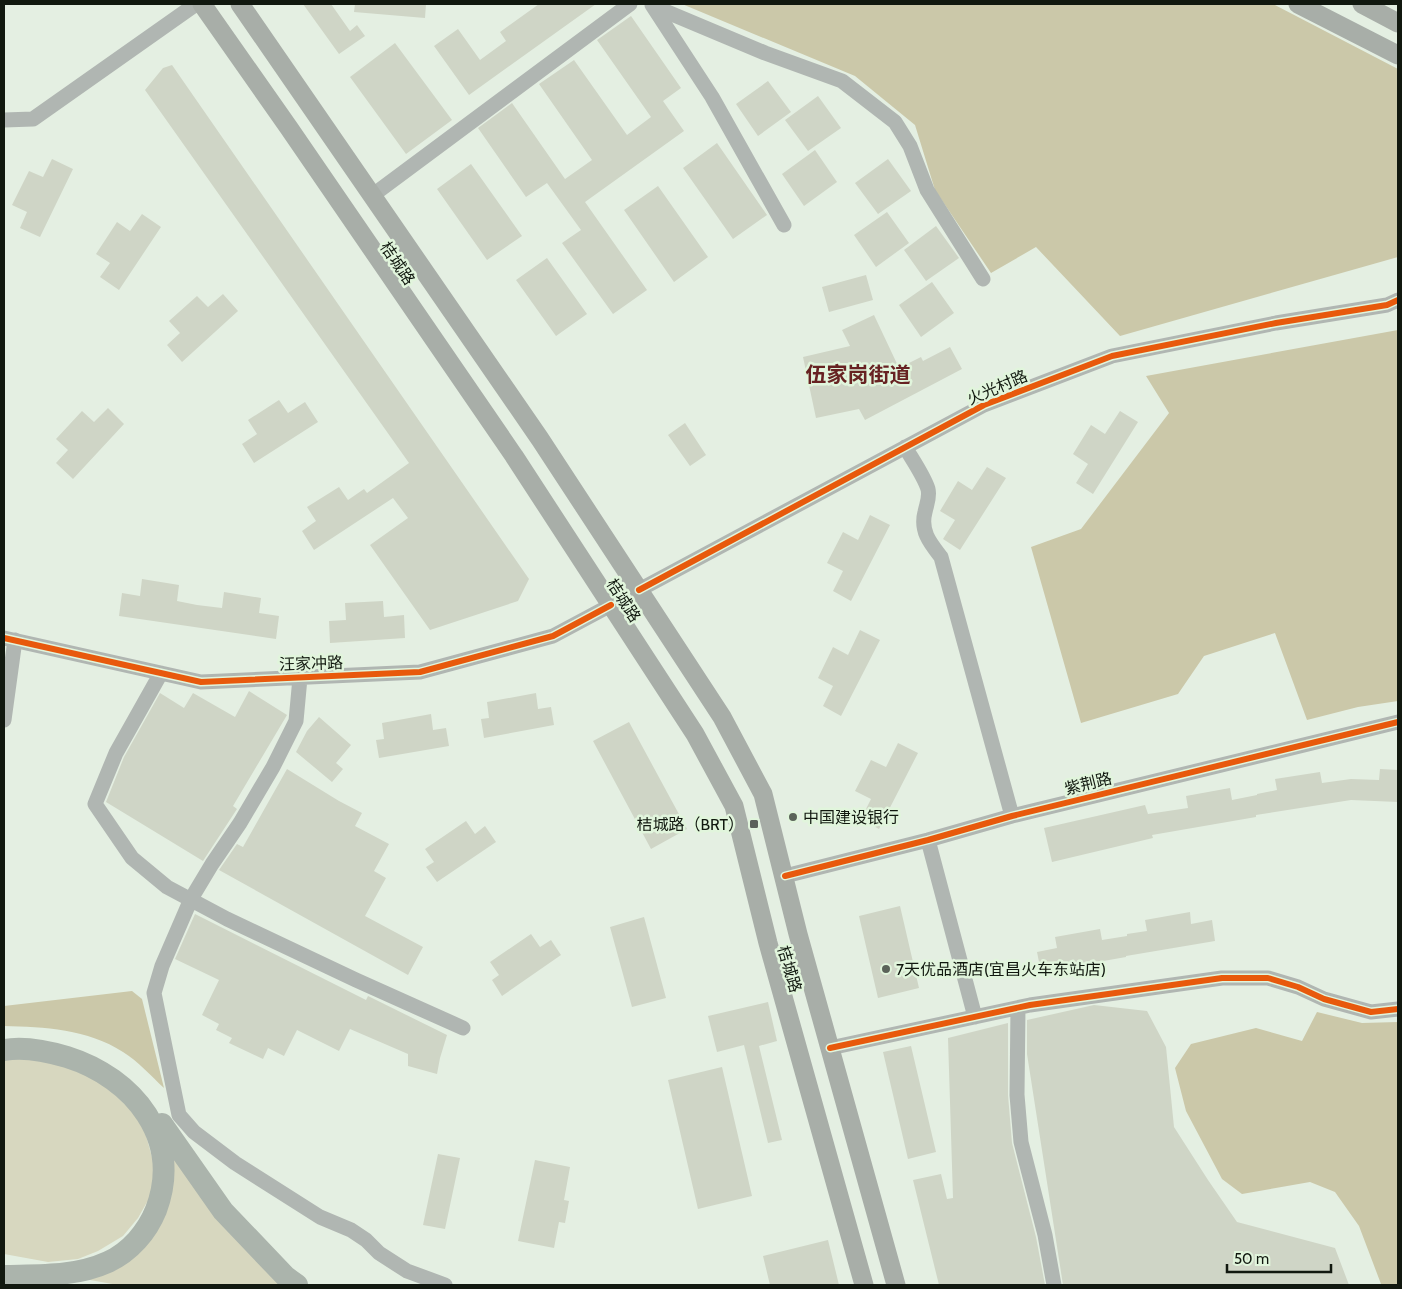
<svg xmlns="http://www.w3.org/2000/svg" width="1402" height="1289" font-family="Cabin,'Noto Sans SC',sans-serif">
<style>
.green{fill:#d7d7bf}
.forest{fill:#cbc8a9}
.building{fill:#cfd5c6}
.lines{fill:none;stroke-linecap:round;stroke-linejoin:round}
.minor{stroke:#b0b6b2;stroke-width:15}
.major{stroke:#a8aea8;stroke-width:19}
.highway{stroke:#abb4ac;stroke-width:22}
.cycleway-casing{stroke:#e1f5dc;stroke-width:9}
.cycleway{stroke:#e8590c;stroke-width:6}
.poi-dot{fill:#5b6359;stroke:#e1f5dc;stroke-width:2}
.labels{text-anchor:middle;stroke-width:5;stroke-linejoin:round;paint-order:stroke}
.street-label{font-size:16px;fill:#11180f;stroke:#e1f5dc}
.poi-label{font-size:16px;fill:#11180f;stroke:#e1f5dc;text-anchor:start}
.district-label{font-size:21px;font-weight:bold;fill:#672222;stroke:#e1f5dc}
</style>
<rect width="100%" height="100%" fill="#e4efe2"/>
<path class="green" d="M42,1058L101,1081L142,1121L155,1168L151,1195L138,1218L123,1236L98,1251L78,1259L48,1262L4,1254V1059Z
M170,1147L290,1285H118L90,1280L91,1273L123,1261Z"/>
<path class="forest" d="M682,4H1273L1398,69V257L1120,336L1036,247L991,273L935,190L915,125L855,76Z
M1398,330V701L1358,707L1307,720L1275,633L1204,656L1178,694L1081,723L1031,547L1081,529L1169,413L1146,376Z
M132,991L142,999L164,1088C151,1076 138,1061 123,1052C88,1029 44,1027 4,1026V1006Z
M1317,1012L1362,1023L1398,1022V1285L1381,1284L1359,1226L1335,1192L1310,1182L1242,1194L1222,1179L1186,1111L1175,1068L1191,1044L1256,1028L1302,1041Z"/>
<path class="building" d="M303,4H331L350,31L357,25L365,36L339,54Z
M355,4H426L425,18L354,12Z
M539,4H596L469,95L434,46L458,29L480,60L506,41L500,32Z
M631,16L681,88L663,101L684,131L585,202L647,290L613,314L562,243L581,230L547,183L526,197L478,128L512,103L565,179L592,160L539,84L574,60L627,135L651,117L597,40Z
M395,43L452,120L406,154L350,77Z
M172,65L529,579L518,601L430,630L370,545L408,518L393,498L314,550L302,531L316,521L307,507L339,487L348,500L364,489L367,493L409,463L145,90L163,68Z
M768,81L791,112L758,136L736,104Z
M818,96L841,128L808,151L785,120Z
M717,143L767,215L733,239L683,168Z
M815,150L837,182L804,206L782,174Z
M52,159L73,169L40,237L20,228L27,212L12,205L29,171L43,177Z
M888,159L911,191L878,214L855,183Z
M471,164L522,236L487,260L437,189Z
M658,186L708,257L674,282L624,210Z
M887,212L909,243L876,267L854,235Z
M142,214L161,227L119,290L100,277L110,263L96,254L117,222L130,231Z
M936,226L959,258L926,281L904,250Z
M547,258L587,314L556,336L516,280Z
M866,275L873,300L829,312L822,287Z
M932,282L954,313L921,337L899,305Z
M223,294L238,311L182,362L167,345L180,333L169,321L197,296L208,307Z
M874,315L899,368L921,357L923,361L950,347L962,369L865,420L859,409L816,418L803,357L850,346L842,330Z
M279,400L288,413L305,402L318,422L254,463L242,444L257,434L248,420Z
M108,408L124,424L73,479L56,463L68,450L56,439L82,411L94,422Z
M1120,411L1138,422L1093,494L1076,483L1088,464L1073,454L1091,425L1105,434Z
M685,423L706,455L690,466L668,435Z
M987,467L1006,478L960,550L943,539L955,520L940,511L958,481L972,490Z
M870,515L890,525L851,601L833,591L843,571L827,563L843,532L858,540Z
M142,579L179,585L177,601L197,605L222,608L224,592L261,598L259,613L279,616L276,639L119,616L122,593L140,596Z
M383,601L384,617L404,615L405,638L330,643L329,621L346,620L345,603Z
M860,630L880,640L841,716L823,706L833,686L818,678L833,647L848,655Z
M249,691L287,715L233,806L237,809L203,861L106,802L124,757L160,693L184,708L193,693L235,717Z
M536,693L538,709L551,707L554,725L484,738L481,719L489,718L487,702Z
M431,714L433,730L446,728L449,746L379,758L376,740L384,739L382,723Z
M319,717L351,745L336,763L343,769L332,782L296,752L307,731Z
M629,722L687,829L651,849L593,741Z
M898,743L918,753L879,829L861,819L871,799L855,791L871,760L886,767Z
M287,769L339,801L362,813L355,826L389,844L374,871L386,878L365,916L423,947L408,975L219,870L237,844L243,847Z
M1380,769L1398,770V802L1351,800L1256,815V817L1152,835L1153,838L1052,862L1044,828L1145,805L1148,814L1188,808L1186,796L1230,788L1232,800L1257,795V794L1277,790L1275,779L1320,772L1322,783L1351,779L1379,780Z
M466,821L475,834L485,826L496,842L437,882L426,867L434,862L425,849Z
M900,906L919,988L878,998L859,916Z
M1190,912L1191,924L1212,920L1215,941L1126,956V957L1041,972L1037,952L1057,948L1055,937L1100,929L1102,940L1127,936V934L1147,931L1145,920Z
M195,914L366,1000L368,996L447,1035L440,1058L437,1074L408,1066V1054L350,1029L339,1051L297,1030L284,1056L268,1048L263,1059L229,1043L232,1038L216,1030L219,1024L202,1015L219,980L175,959Z
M644,917L666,998L632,1007L610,927Z
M531,934L540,947L551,940L561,955L502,996L492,980L499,975L490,962Z
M768,1002L777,1041L759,1046L782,1140L768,1143L744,1045L717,1052L708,1016Z
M1094,1005L1147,1011L1166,1047L1174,1127L1208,1180L1237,1222L1335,1248L1349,1285H1063L1027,1054V1020Z
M1008,1023V1095L1012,1143L1036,1237L1045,1285H939L913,1180L941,1174L947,1199L953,1198L948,1038Z
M911,1046L936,1152L908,1159L883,1052Z
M722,1067L752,1196L698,1209L668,1080Z
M438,1154L460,1158L445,1229L423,1225Z
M535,1160L570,1167L564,1200L569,1201L565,1223L559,1222L554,1248L518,1241Z
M828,1240L839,1285H770L763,1256Z"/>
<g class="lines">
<path class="minor" d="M652,5L712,97L784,225
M653,6L765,53L842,81L895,122L910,146L927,190L983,279
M4,120L33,119L196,4
M373,195L630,4
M905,447C912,459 924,476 928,489C930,497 927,503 925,512C920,531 930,543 941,557L1012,816
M639,590L984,405L1112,356L1276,323L1387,305L1398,300
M4,638L201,682L420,672L553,636L611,605
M161,673L116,753L95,804L132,858L167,887L227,919L356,980L463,1028
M300,678L296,721L273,767L240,823L212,864L191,899L162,966L154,993L179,1115L194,1132L235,1163L320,1217L351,1230L366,1240L379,1253L407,1271L445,1285
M4,720L15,640
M928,840L975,1017
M785,876L928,840L1012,816L1398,722
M1018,1008L1017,1095L1021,1142L1045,1235L1054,1285
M830,1048L1030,1005L1222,978H1268L1298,987L1324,999L1371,1012L1398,1009"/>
<path class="major" d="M202,4L289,128L514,456L695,734L734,806L768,943L864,1285
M240,4L540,439L722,717L763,794L798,934L896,1285
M1298,4L1398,55
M1362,4L1398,23"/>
<path class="highway" d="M4,1050C25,1046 47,1051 67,1057C134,1078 183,1139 156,1210C147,1232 130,1252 108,1262C75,1277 39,1275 4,1276
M162,1124L223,1211L286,1277L297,1285"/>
<g class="cycleway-casing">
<path id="cycleway" d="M639,590L984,405L1112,356L1276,323L1387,305L1398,300
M4,638L201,682L420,672L553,636L611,605
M785,876L928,840L1012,816L1398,722
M830,1048L1030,1005L1222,978H1268L1298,987L1324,999L1371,1012L1398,1009"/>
</g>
<use href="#cycleway" class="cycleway"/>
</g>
<g class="poi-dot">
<circle cx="793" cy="817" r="5"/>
<rect x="749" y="819" width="10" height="10" rx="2.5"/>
<circle cx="886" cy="969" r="5"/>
</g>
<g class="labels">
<g class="street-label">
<text transform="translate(398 263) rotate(56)" y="6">桔城路</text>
<text transform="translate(997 387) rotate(-23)" y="6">火光村路</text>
<text transform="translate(624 600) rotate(57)" y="6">桔城路</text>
<text transform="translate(311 663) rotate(-2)" y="6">汪家冲路</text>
<text transform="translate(1088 783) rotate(-14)" y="6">紫荆路</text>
<text transform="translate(790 969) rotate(74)" y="6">桔城路</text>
</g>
<g class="poi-label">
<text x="803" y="823">中国建设银行</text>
<text x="744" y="830" text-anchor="end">桔城路（BRT）</text>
<text x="896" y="975">7天优品酒店(宜昌火车东站店)</text>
</g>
<g class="district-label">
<text x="858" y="382">伍家岗街道</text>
</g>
</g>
<rect width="1402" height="1289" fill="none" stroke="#11180f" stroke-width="10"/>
<path d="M1227 1264v8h104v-8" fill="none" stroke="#11180f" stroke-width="2.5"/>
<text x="1234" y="1264" font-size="15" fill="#11180f" stroke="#e1f5dc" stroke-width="4" paint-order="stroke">50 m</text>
</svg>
